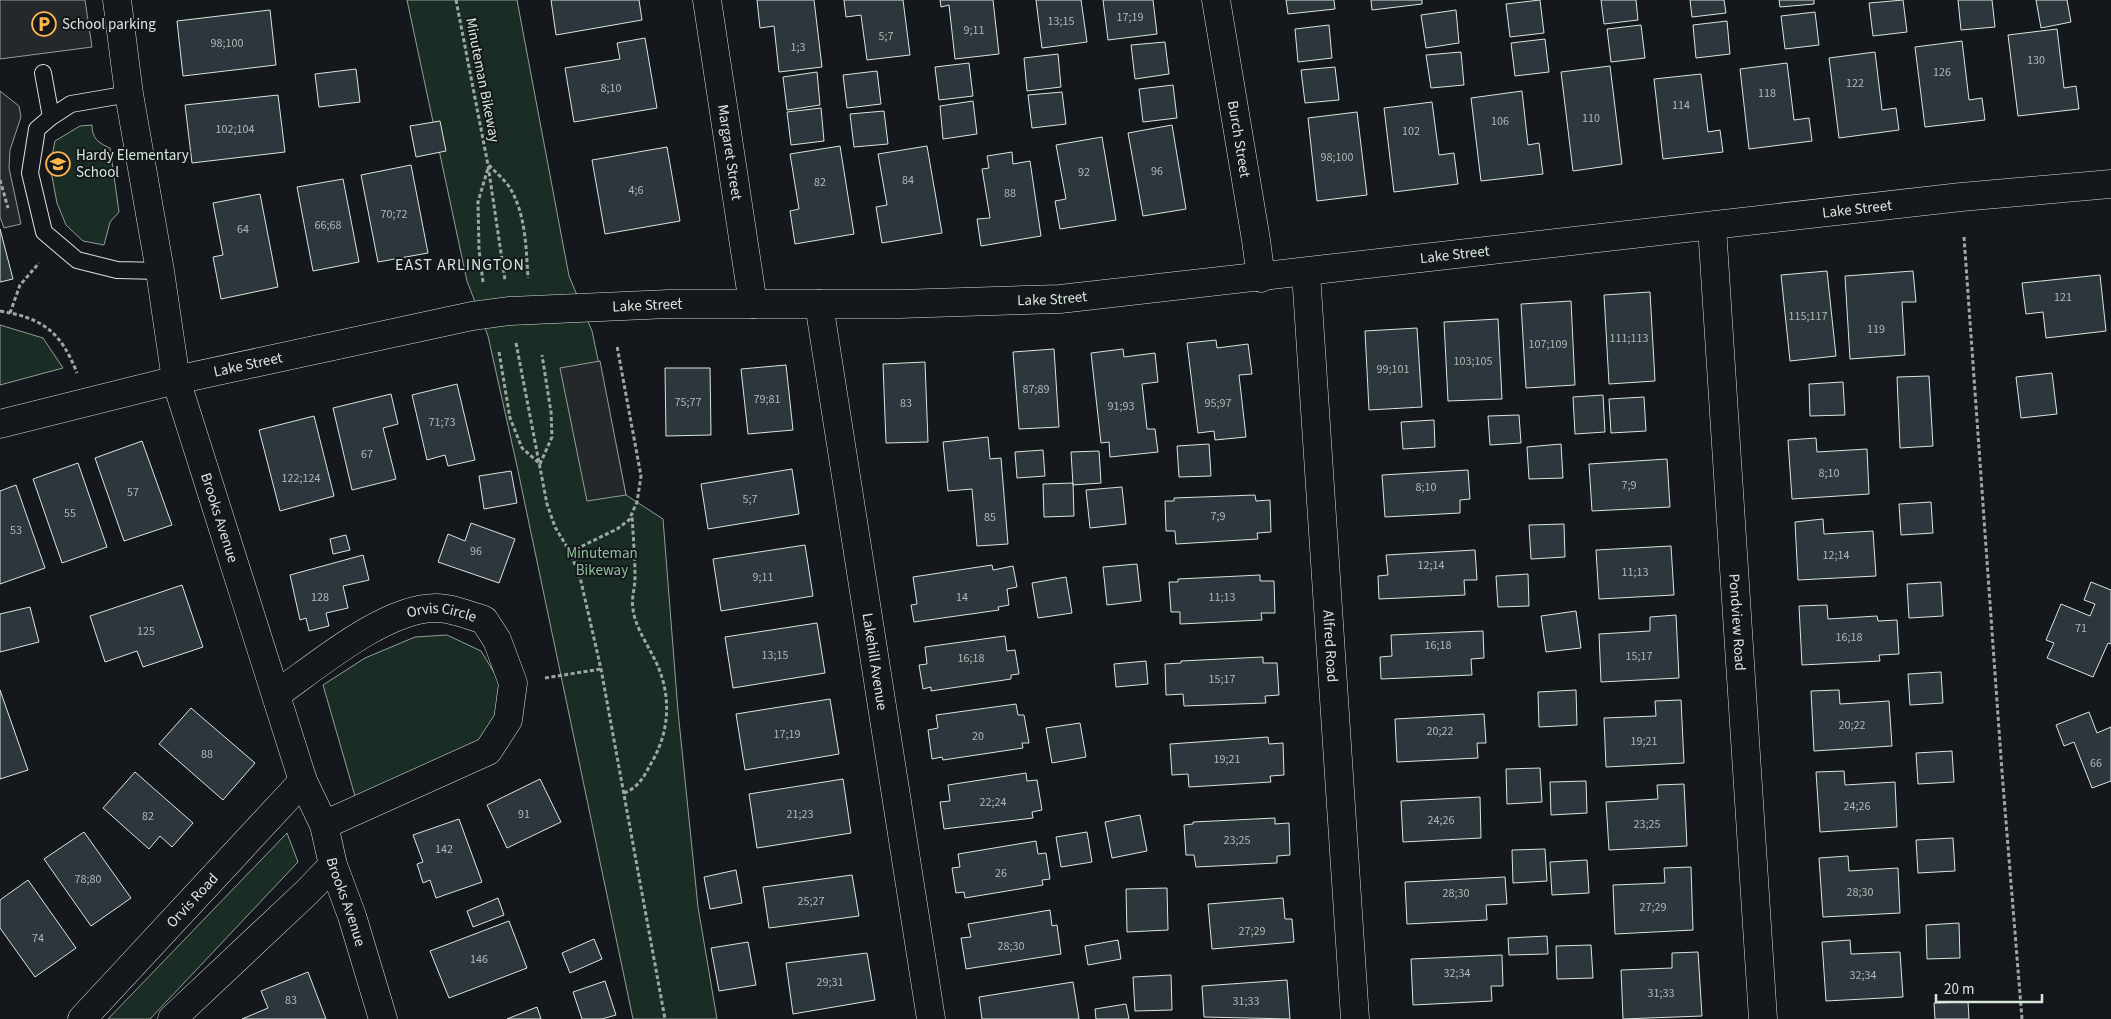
<svg xmlns="http://www.w3.org/2000/svg" width="2111" height="1019" font-family="'Source Sans 3',sans-serif">
<style>
.green{fill:#1a2d24;stroke:#939e99}
.parking{fill:#24282b;stroke:#939e99}
.building{fill:#2c363c;stroke:#d8e6dc}
.lines{fill:none;stroke-linecap:round;stroke-linejoin:round}
.lane-casing{stroke:#d8e6dc;stroke-width:18}
.street-casing{stroke:#d8e6dc;stroke-width:29}
.secondary-casing{stroke:#d8e6dc;stroke-width:29}
.path{stroke:#9da8a2;stroke-width:3;stroke-dasharray:4 2.5;stroke-linecap:butt}
.lane{stroke:#14181c;stroke-width:16}
.street{stroke:#14181c;stroke-width:28}
.secondary{stroke:#14181c;stroke-width:28}
.labels{text-anchor:middle;stroke-width:4;stroke-linejoin:round;paint-order:stroke}
.number-label{font-size:12px;fill:#adbab4}
.poi-label{font-size:15px;fill:#d8e6dc;stroke:#14181c;text-anchor:start}
.street-label{font-size:15px;fill:#d8e6dc;stroke:#14181c}
.park-label{font-size:15px;fill:#8ac095;stroke:#14181c}
.neighbourhood-label{font-size:16px;letter-spacing:1px;fill:#d8e6dc;stroke:#14181c}
</style>
<rect width="100%" height="100%" fill="#14181c"/>
<path class="green" d="M407,0H517L569,276L592,331L626,495L663,519L678,711L698,907L717,1019H633L517,466L488,336L467,281Z
M92,125C92,138 98,143 110,148L119,212L110,222L104,245L83,241L66,225L57,203L50,166L55,141L80,126Z
M0,325L43,338L63,368L0,385Z
M447,635L481,651L500,682L499,710L474,747L357,803L323,685L365,658L415,637Z
M287,833L298,862L150,1019H108Z"/>
<path class="parking" d="M0,0H85L92,47L0,59Z
M0,91L19,106L21,117L10,150L9,168L21,224L4,228L0,217Z
M600,361L626,495L587,501L560,368Z"/>
<path class="building" d="M551,0H639L642,20L556,35Z
M757,0H814L822,67L779,72L774,26L760,28Z
M844,0H903L910,55L867,60L861,15L846,17Z
M940,0H993L999,54L955,59L949,5L941,7Z
M1036,0H1081L1087,42L1042,48Z
M1103,0H1153L1157,34L1108,40Z
M1286,0H1334L1335,9L1288,14Z
M1371,0H1422V4L1372,10Z
M1540,0L1544,33L1510,37L1506,4Z
M1601,0H1636L1638,20L1604,24Z
M1690,0H1724L1726,13L1692,17Z
M1779,0H1814V4L1780,7Z
M1903,0L1907,32L1873,36L1869,3Z
M1958,0H1992L1995,27L1961,30Z
M2036,0H2067L2071,22L2041,28Z
M270,10L276,65L183,76L177,21Z
M1456,10L1459,43L1426,48L1421,15Z
M1815,12L1819,45L1785,49L1781,16Z
M1727,21L1730,54L1696,58L1693,25Z
M1329,25L1332,58L1298,62L1295,29Z
M1641,25L1645,58L1611,62L1607,29Z
M2057,29L2064,88L2076,86L2079,109L2018,116L2008,35Z
M645,38L657,108L574,122L565,68L620,59L617,43Z
M1545,39L1549,72L1515,76L1511,43Z
M1962,41L1969,100L1982,98L1985,120L1925,127L1915,47Z
M1165,42L1169,74L1135,79L1131,45Z
M1461,52L1464,85L1431,88L1426,55Z
M1875,52L1882,110L1896,108L1899,130L1839,138L1829,58Z
M1058,54L1061,87L1027,91L1024,58Z
M969,63L973,96L939,100L935,67Z
M1787,63L1794,120L1809,118L1812,141L1749,149L1740,69Z
M1610,66L1622,164L1573,171L1561,72Z
M1335,67L1339,100L1305,103L1301,70Z
M356,69L360,102L319,107L315,74Z
M877,71L881,104L847,108L843,75Z
M817,72L820,105L787,110L783,77Z
M1701,74L1708,132L1720,130L1723,152L1663,159L1654,79Z
M1173,85L1177,118L1143,122L1139,89Z
M1522,91L1528,145L1539,143L1543,174L1481,181L1471,98Z
M1062,92L1066,124L1032,128L1028,95Z
M278,95L285,152L192,163L185,105Z
M973,101L977,134L943,139L940,106Z
M1432,102L1439,155L1454,153L1458,184L1394,192L1384,108Z
M821,108L824,141L791,145L787,112Z
M884,111L888,144L854,147L850,114Z
M1357,112L1367,195L1317,201L1308,118Z
M440,121L446,151L416,157L410,126Z
M1172,125L1186,209L1143,216L1128,133Z
M1102,137L1116,220L1060,229L1055,201L1066,199L1056,145Z
M840,146L854,234L795,244L790,211L799,209L790,154Z
M927,146L942,233L882,243L876,207L887,205L878,154Z
M667,147L680,221L605,234L592,160Z
M1012,152L1013,164L1030,161L1041,236L981,246L977,219L990,218L982,169L989,168L987,156Z
M411,165L428,253L378,262L361,175Z
M343,179L359,262L313,271L297,187Z
M260,194L278,287L221,299L213,257L223,255L213,203Z
M0,229L13,279L0,282Z
M1827,271L1836,356L1790,361L1781,275Z
M1913,271L1916,302H1902L1905,355L1850,359L1845,276Z
M2100,275L2106,331L2046,338L2043,312L2026,314L2022,283Z
M1650,292L1655,381L1609,384L1604,295Z
M1571,301L1575,385L1526,388L1521,304Z
M1498,319L1502,399L1448,401L1444,322Z
M1417,328L1422,407L1369,410L1365,331Z
M1216,340L1217,348L1248,344L1252,374L1239,375L1246,437L1215,440L1214,431L1198,433L1187,343Z
M1054,349L1059,427L1019,429L1013,352Z
M1123,349L1124,357L1155,353L1158,382L1142,384L1147,429H1155L1158,452L1110,457L1109,442L1101,443L1091,353Z
M925,362L928,442L886,443L883,364Z
M786,365L793,430L748,434L741,369Z
M665,368H710L711,435L666,436Z
M2052,373L2057,414L2021,418L2016,377Z
M1929,376L1933,446L1900,448L1897,377Z
M1843,382L1845,415L1810,416L1809,384Z
M457,384L475,460L448,466L445,455L427,460L412,395Z
M391,394L398,424L383,428L396,479L352,490L333,408Z
M1603,395L1605,432L1575,434L1573,397Z
M1644,397L1646,431L1611,433L1609,399Z
M1519,415L1521,443L1490,445L1488,416Z
M314,416L334,496L280,511L259,430Z
M1434,420L1435,447L1403,449L1401,422Z
M988,437L990,459L1001,458L1008,544L977,546L972,489L948,491L943,442Z
M1816,438L1817,452L1867,449L1869,494L1792,499L1788,440Z
M142,441L172,525L124,541L95,458Z
M1209,444L1211,476L1179,477L1177,446Z
M1561,444L1563,478L1529,479L1527,447Z
M1043,450L1045,476L1017,478L1015,452Z
M1099,451L1101,483L1073,485L1071,452Z
M1667,459L1670,507L1592,511L1589,464Z
M78,463L107,547L62,563L33,479Z
M792,469L799,514L708,529L701,484Z
M1468,470L1470,499L1460,500V513L1385,517L1382,475Z
M511,471L517,503L484,509L479,476Z
M1073,483L1074,516L1044,517L1043,484Z
M16,485L45,568L0,584V491Z
M1122,487L1126,524L1090,528L1086,490Z
M1255,495L1256,501L1270,500L1271,532L1257,533L1258,539L1176,544L1175,531H1166L1165,501H1174V498Z
M1931,502L1933,533L1901,535L1899,504Z
M1823,519L1824,534L1873,531L1876,576L1798,580L1795,522Z
M471,523L515,539L499,583L438,562L448,534L465,541Z
M1564,524L1565,557L1531,559L1529,525Z
M346,535L350,550L333,554L330,539Z
M805,545L813,596L721,611L713,559Z
M1671,546L1674,595L1599,599L1596,550Z
M1475,550L1477,580H1464L1465,595L1379,599L1378,576L1388,575L1386,555Z
M363,555L369,580L343,586L348,608L326,613L329,626L309,631L306,618L300,620L290,575Z
M1137,564L1141,601L1107,605L1103,567Z
M992,565L993,570L1013,566L1017,587L1007,589L1009,605L998,607L999,610L914,622L911,605L917,604L913,577Z
M1528,574L1529,606L1498,607L1496,576Z
M1260,575V581H1274L1275,613H1261L1262,620L1180,624V612H1171L1169,582H1178V579Z
M1066,577L1072,613L1038,618L1032,583Z
M1941,582L1943,616L1909,618L1907,584Z
M2091,582L2111,590V644L2108,643L2093,677L2047,658L2054,643L2046,640L2061,604L2090,616L2095,604L2084,600Z
M182,585L203,647L143,667L137,651L105,662L90,616Z
M1827,605L1828,619L1877,616L1878,621L1897,620L1899,654L1879,655L1880,661L1802,665L1799,606Z
M30,607L39,642L0,652V614Z
M1576,611L1581,648L1546,652L1541,616Z
M1676,615L1679,678L1601,682L1599,634L1650,631V617Z
M817,623L825,673L733,688L725,637Z
M1483,631L1484,658L1471,659L1472,675L1381,679L1380,657L1392,656L1391,635Z
M1005,636L1007,651L1015,650L1019,674L1011,675V679L931,691V687L923,689L919,665L927,664L925,647Z
M1263,657V663H1277L1279,695L1265,696L1266,703L1184,706L1183,694L1166,695L1165,664L1181,663V661Z
M1146,661L1148,684L1116,687L1114,664Z
M1941,672L1943,703L1910,705L1908,674Z
M0,690L28,770L0,779Z
M1576,690L1577,725L1539,727L1538,692Z
M1839,690L1840,704L1889,701L1892,746L1814,751L1811,691Z
M830,699L839,754L745,770L736,714Z
M1681,700L1684,763L1606,767L1604,718L1656,716L1655,701Z
M1016,704L1018,715H1024L1029,743H1022L1023,748L943,760L942,757L932,759L928,730L938,728L936,715Z
M191,708L255,763L223,800L159,744Z
M2089,712L2097,733L2111,727V781L2092,788L2074,742L2064,746L2056,725Z
M1484,714L1486,743H1477L1478,758L1397,762L1395,719Z
M1080,723L1086,757L1052,763L1046,728Z
M1268,737L1269,744L1283,743L1284,775L1270,776L1271,782L1189,787L1188,774L1172,775L1170,744Z
M1952,751L1954,782L1918,784L1916,753Z
M1540,768L1542,802L1507,804L1506,769Z
M1844,771L1845,785L1895,782L1897,827L1820,832L1816,772Z
M135,772L193,823L172,847L160,836L149,849L103,808Z
M1026,773L1027,781L1037,780L1042,810L1032,812L1033,818L944,829L940,802L950,801L948,785Z
M540,779L561,822L507,848L487,805Z
M843,779L851,833L757,848L749,794Z
M1586,781L1587,813L1551,815L1550,782Z
M1684,784L1687,846L1609,850L1606,802L1658,799L1657,785Z
M1480,797L1481,838L1403,842L1401,801Z
M1140,815L1147,851L1112,858L1105,822Z
M1275,818V824L1289,823L1290,855L1277,856V863L1196,867L1194,855H1186L1184,825L1193,824V822Z
M459,819L482,882L436,898L430,880L423,883L417,864L423,862L413,835Z
M84,832L131,898L91,926L44,859Z
M1087,832L1092,862L1061,867L1056,837Z
M1953,838L1955,871L1918,873L1916,840Z
M1036,841L1038,854L1046,853L1050,879L1042,880L1043,885L965,898L964,892L956,893L952,868L960,867L958,854Z
M1545,849L1547,881L1513,883L1512,850Z
M1848,856L1849,871L1898,868L1900,913L1823,917L1819,858Z
M1587,860L1589,893L1552,895L1550,862Z
M1691,867L1693,930L1615,934L1613,885L1665,883L1664,868Z
M736,870L742,903L710,909L704,877Z
M852,875L859,916L769,928L763,887Z
M1505,877L1507,904L1486,905L1487,920L1407,924L1405,882Z
M28,880L76,948L35,977L0,928V900Z
M1167,888L1168,930L1127,932L1126,889Z
M498,898L504,915L473,927L467,911Z
M1283,898L1285,919H1292L1294,942L1212,949L1208,904Z
M1050,910L1052,926L1057,925L1061,954L966,969L961,938L971,937L968,924Z
M509,921L527,968L449,998L430,951Z
M1959,923L1960,958L1927,959L1926,925Z
M1547,936L1548,954L1509,955L1508,938Z
M594,939L602,959L570,973L562,953Z
M1118,940L1121,959L1088,965L1085,946Z
M1850,940L1851,954L1900,952L1903,997L1826,1001L1822,942Z
M748,942L756,985L719,991L711,948Z
M1591,945L1593,978L1557,979L1556,946Z
M1698,952L1702,1016L1623,1019L1621,970L1672,968V953Z
M867,953L875,1000L793,1014L786,963Z
M1502,955L1503,986H1491L1492,1001L1413,1005L1411,959Z
M308,972L326,1019H242L268,1008L261,991Z
M1171,975L1172,1010L1135,1011L1133,977Z
M1287,980L1290,1019L1204,1017L1202,986Z
M605,981L616,1015L602,1019H582L573,992Z
M1073,982L1079,1019H982L979,997Z
M1968,1002L1969,1019H1935L1934,1003Z
M1126,1004L1129,1019H1096L1095,1009Z
M537,1007L541,1019H507Z"/>
<g class="lines">
<g class="lane-casing">
<path id="lane" d="M43,73L51,117
M129,94L71,104L51,117L37,129L30,173L44,232L77,260L117,270L160,271"/>
</g>
<g class="street-casing">
<g id="street">
<path id="s1" d="M117,0L129,94L160,271L176,380L303,781L324,825L333,865L352,916L383,1019"/>
<path id="s2" d="M707,0L753,304"/>
<path id="s3" d="M1216,0L1256,240L1261,278"/>
<path id="s4" d="M1712,227L1763,1019"/>
<path id="s5" d="M1306,273L1355,1019"/>
<path id="s6" d="M819,304L931,1019"/>
<path id="s7" d="M277,694C318,665 385,608 436,608C451,608 469,615 484,620L497,640L513,683L508,720L488,751L324,825"/>
<path id="s8" d="M82,1019L303,781"/>
<path d="M172,1019L307,892L333,865"/>
</g>
</g>
<g class="secondary-casing">
<g id="secondary">
<path id="s9" d="M0,424L176,380L472,316L510,311L669,304H899L1060,299L1961,197L2111,184"/>
</g>
</g>
<path class="path" d="M456,0L488,165L505,280
M489,165C495,172 505,180 510,188C526,215 526,248 528,278
M0,180L8,208
M1964,237L2002,772L2022,1019
M483,282L479,250L478,202L488,168
M0,311C43,318 61,332 77,373
M10,313L20,285L39,263
M516,343L547,504L555,527L570,552L580,577L601,669L665,1019
M499,352L510,418L522,448L539,463
M540,464L552,437L551,412L542,355
M570,552L617,529L629,520L637,502L641,476L617,346
M545,678L601,669
M624,793C640,787 645,774 653,760C671,727 671,691 654,658C646,642 635,626 633,609C631,599 635,588 635,578C635,557 633,535 632,514"/>
<use href="#lane" class="lane"/>
<use href="#street" class="street"/>
<use href="#secondary" class="secondary"/>
</g>
<defs>
<g id="parking-ring" transform="scale(1.25)"><circle r="9.5" fill="#14181c" stroke="#ffb74d" stroke-width="1.5"/><path d="M-3.5-5.5H1a3.5 3.5 0 0 1 0 7H-1V5.5H-3.5ZM-1-3.4V-.6H.8a1.4 1.4 0 0 0 0-2.8Z" fill="#ffb74d"/></g>
<g id="school-ring" transform="scale(1.25)"><circle r="9.5" fill="#14181c" stroke="#ffb74d" stroke-width="1.5"/><path d="M0-5L7-2L0 1L-7-2ZM-4 1L0 2.5L4 1V4Q0 6-4 4Z" fill="#ffb74d"/></g>
</defs>
<g fill-rule="evenodd">
<use href="#parking-ring" x="44" y="24"/>
<use href="#school-ring" x="58" y="164"/>
</g>
<g class="labels">
<g class="number-label">
<text x="1130" y="21">17;19</text>
<text x="1061" y="25">13;15</text>
<text x="974" y="34">9;11</text>
<text x="886" y="40">5;7</text>
<text x="227" y="47">98;100</text>
<text x="798" y="51">1;3</text>
<text x="2036" y="64">130</text>
<text x="1942" y="76">126</text>
<text x="1855" y="87">122</text>
<text x="611" y="92">8;10</text>
<text x="1767" y="97">118</text>
<text x="1681" y="109">114</text>
<text x="1591" y="122">110</text>
<text x="1500" y="125">106</text>
<text x="235" y="133">102;104</text>
<text x="1411" y="135">102</text>
<text x="1337" y="161">98;100</text>
<text x="1157" y="175">96</text>
<text x="1084" y="176">92</text>
<text x="908" y="184">84</text>
<text x="820" y="186">82</text>
<text x="636" y="194">4;6</text>
<text x="1010" y="197">88</text>
<text x="394" y="218">70;72</text>
<text x="328" y="229">66;68</text>
<text x="243" y="233">64</text>
<text x="2063" y="301">121</text>
<text x="1808" y="320">115;117</text>
<text x="1876" y="333">119</text>
<text x="1629" y="342">111;113</text>
<text x="1548" y="348">107;109</text>
<text x="1473" y="365">103;105</text>
<text x="1393" y="373">99;101</text>
<text x="1036" y="393">87;89</text>
<text x="767" y="403">79;81</text>
<text x="688" y="406">75;77</text>
<text x="906" y="407">83</text>
<text x="1218" y="407">95;97</text>
<text x="1121" y="410">91;93</text>
<text x="442" y="426">71;73</text>
<text x="367" y="458">67</text>
<text x="1829" y="477">8;10</text>
<text x="301" y="482">122;124</text>
<text x="1629" y="489">7;9</text>
<text x="1426" y="491">8;10</text>
<text x="133" y="496">57</text>
<text x="750" y="503">5;7</text>
<text x="70" y="517">55</text>
<text x="1218" y="520">7;9</text>
<text x="990" y="521">85</text>
<text x="16" y="534">53</text>
<text x="476" y="555">96</text>
<text x="1836" y="559">12;14</text>
<text x="1431" y="569">12;14</text>
<text x="1635" y="576">11;13</text>
<text x="763" y="581">9;11</text>
<text x="320" y="601">128</text>
<text x="962" y="601">14</text>
<text x="1222" y="601">11;13</text>
<text x="2081" y="632">71</text>
<text x="146" y="635">125</text>
<text x="1849" y="641">16;18</text>
<text x="1438" y="649">16;18</text>
<text x="775" y="659">13;15</text>
<text x="1639" y="660">15;17</text>
<text x="971" y="662">16;18</text>
<text x="1222" y="683">15;17</text>
<text x="1852" y="729">20;22</text>
<text x="1440" y="735">20;22</text>
<text x="787" y="738">17;19</text>
<text x="978" y="740">20</text>
<text x="1644" y="745">19;21</text>
<text x="207" y="758">88</text>
<text x="1227" y="763">19;21</text>
<text x="2096" y="767">66</text>
<text x="993" y="806">22;24</text>
<text x="1857" y="810">24;26</text>
<text x="524" y="818">91</text>
<text x="800" y="818">21;23</text>
<text x="148" y="820">82</text>
<text x="1441" y="824">24;26</text>
<text x="1647" y="828">23;25</text>
<text x="1237" y="844">23;25</text>
<text x="444" y="853">142</text>
<text x="1001" y="877">26</text>
<text x="88" y="883">78;80</text>
<text x="1860" y="896">28;30</text>
<text x="1456" y="897">28;30</text>
<text x="811" y="905">25;27</text>
<text x="1653" y="911">27;29</text>
<text x="1252" y="935">27;29</text>
<text x="38" y="942">74</text>
<text x="1011" y="950">28;30</text>
<text x="479" y="963">146</text>
<text x="1457" y="977">32;34</text>
<text x="1863" y="979">32;34</text>
<text x="830" y="986">29;31</text>
<text x="1661" y="997">31;33</text>
<text x="291" y="1004">83</text>
<text x="1246" y="1005">31;33</text>
</g>
<g class="poi-label">
<text x="62" y="29">School parking</text>
<text x="76" y="160">Hardy Elementary<tspan x="76" dy="17">School</tspan></text>
</g>
<g class="street-label">
<text transform="translate(483 80) rotate(79)" y="5">Minuteman Bikeway</text>
<text dy="5" stroke="none"><textPath href="#s3" startOffset="141">Burch Street</textPath></text>
<text dy="5" stroke="none"><textPath href="#s2" startOffset="154">Margaret Street</textPath></text>
<text dy="5" stroke="none"><textPath href="#s9" startOffset="1875">Lake Street</textPath></text>
<text dy="5" stroke="none"><textPath href="#s9" startOffset="1470">Lake Street</textPath></text>
<text dy="5" stroke="none"><textPath href="#s9" startOffset="1065">Lake Street</textPath></text>
<text dy="5" stroke="none"><textPath href="#s9" startOffset="660">Lake Street</textPath></text>
<text dy="5" stroke="none"><textPath href="#s9" startOffset="255">Lake Street</textPath></text>
<text dy="5" stroke="none"><textPath href="#s1" startOffset="529">Brooks Avenue</textPath></text>
<text dy="5" stroke="none"><textPath href="#s7" startOffset="189">Orvis Circle</textPath></text>
<text dy="5" stroke="none"><textPath href="#s4" startOffset="396">Pondview Road</textPath></text>
<text dy="5" stroke="none"><textPath href="#s5" startOffset="374">Alfred Road</textPath></text>
<text dy="5" stroke="none"><textPath href="#s6" startOffset="362">Lakehill Avenue</textPath></text>
<text dy="5" stroke="none"><textPath href="#s8" startOffset="162">Orvis Road</textPath></text>
<text dy="5" stroke="none"><textPath href="#s1" startOffset="934">Brooks Avenue</textPath></text>
</g>
<g class="park-label">
<text x="602" y="558">Minuteman<tspan x="602" dy="17">Bikeway</tspan></text>
</g>
<g class="neighbourhood-label">
<text x="460" y="270">EAST ARLINGTON</text>
</g>
</g>
<path d="M1936 994v8h106v-8" fill="none" stroke="#d8e6dc" stroke-width="2.5"/>
<text x="1944" y="994" font-size="15" fill="#d8e6dc" stroke="#14181c" stroke-width="4" paint-order="stroke">20 m</text>
</svg>
